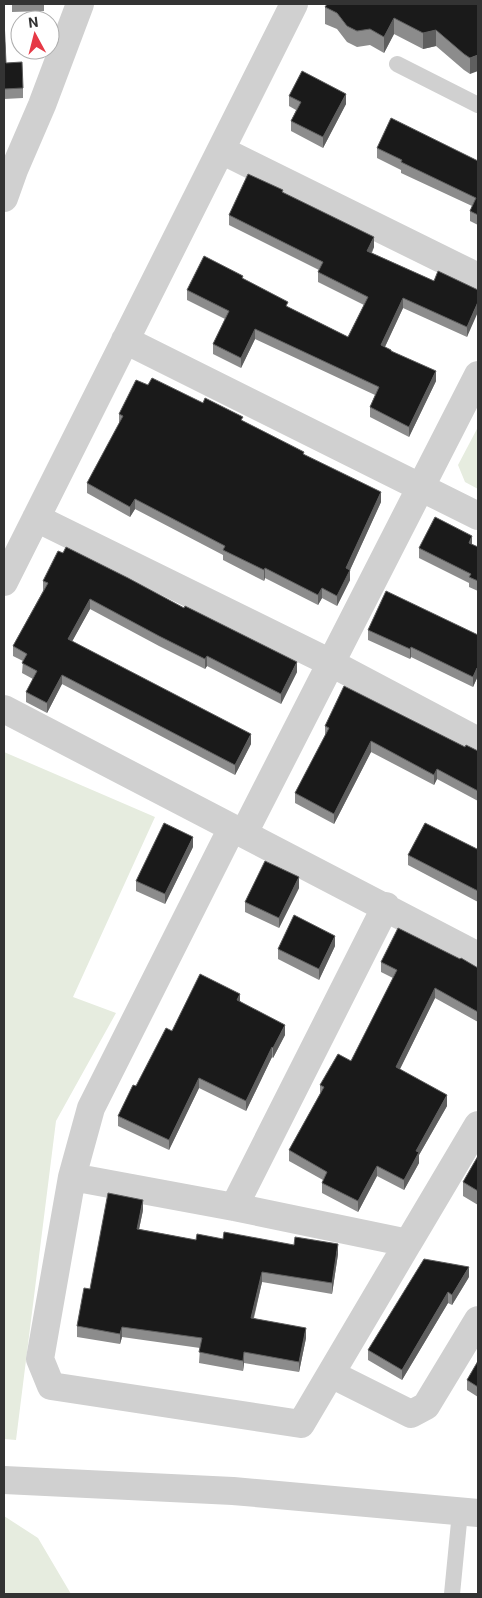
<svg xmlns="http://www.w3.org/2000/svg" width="482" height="1598" font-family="Roboto,sans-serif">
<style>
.green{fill:#e6ecdf}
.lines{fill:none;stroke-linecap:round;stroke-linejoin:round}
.service{stroke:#d0d0d0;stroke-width:16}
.minor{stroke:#d0d0d0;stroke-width:28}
.wall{fill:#8c8c8c}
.shaded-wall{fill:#5f5f5f}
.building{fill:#1a1a1a;stroke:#5f5f5f}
</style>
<rect width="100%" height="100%" fill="#fff"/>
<path class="green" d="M478,427V489L465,482L458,465Z
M4,752L155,817L73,997L116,1013L56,1121L16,1440L4,1439Z
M4,1516L38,1538L71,1594H4Z"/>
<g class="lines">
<path class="service" d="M397,64L478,105
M452,1594L460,1512"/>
<path class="minor" d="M221,150L478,277
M4,198L14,170L42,105L80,4
M125,340L478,516
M36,518L331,663L478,741
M4,582L294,4
M4,709L478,956
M232,828L91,1108L72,1177L40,1359L51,1386L301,1424L408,1243
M244,833L478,375
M72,1177L234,1207L408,1243L478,1125
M234,1207L386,906
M331,1374L411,1414L426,1406L478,1320
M4,1480L233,1491L478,1513"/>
</g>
<path class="wall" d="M12,4H44V11L12,12Z
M478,4L470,74L464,70L436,46L423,49L394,34L384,53L370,45L357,47L347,42L337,29L325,24V7Z
M4,19L6,63L23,88V98L4,99Z
M289,96L346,104L323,148L291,131V121L296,110L289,106Z
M377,148L478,161V225L470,221V211L472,206L401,173V170L377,158Z
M283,193L374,247L372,253L434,281L478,290L467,337L403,308L385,347L436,381L409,437L370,417V407L375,395L255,339L241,368L213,354V344L225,319L187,300V290L243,279L288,307L348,337L364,305L318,282V272L319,270L229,225V215Z
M148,385L203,403L243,421L304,455L381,502L350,570V580L337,606L322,598L318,605L265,578L264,581L223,560V555L135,509L130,517L87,493V483L119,424V414Z
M472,545L478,547V591L469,587V583L419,558V548Z
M43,581L297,672L281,704L207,666L205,669L159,646L90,609L72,641L251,744L235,775L62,684L47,713L26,702V692L33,679L22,673L23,661L13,656V646L43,591Z
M368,630L478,635V679L477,678L473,687L411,657L410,659L368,640Z
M325,726L465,747L478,751V801L437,779L434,785L371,752L334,824L295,803V793L325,736Z
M193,847L165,904L136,891V881Z
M478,848V902L408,865V855L477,849Z
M299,888L279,928L245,912V902Z
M335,946L319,980L278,959V949Z
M460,959L478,968V1022L435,998L400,1069L447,1106L419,1155V1163L404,1190L377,1176L358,1212L322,1193V1183L323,1180L289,1161V1150L320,1094V1085L351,1061L393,978L381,972V962Z
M240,1001L285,1035L273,1058L272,1057L246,1111L199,1088L169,1150L118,1126V1116L172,1031Z
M478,1156V1205L463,1196V1182Z
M143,1210L139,1229L196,1240L223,1239L338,1254L332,1294L262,1282L254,1318L306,1338L299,1372L244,1363L243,1371L199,1363L200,1348L122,1337L120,1344L77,1337V1326L90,1289Z
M469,1277L452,1305L448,1303L402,1380L368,1360V1350Z
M478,1361V1397L467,1390V1380Z"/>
<path class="shaded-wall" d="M394,18V34L384,53V37Z
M436,30V46L423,49V33Z
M478,55V71L470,74V58Z
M346,94V104L323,148V137Z
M374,237V247L367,261V251Z
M403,298V308L381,355V345Z
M478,302V312L467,337V327Z
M255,329V339L241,368V358Z
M436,371V381L409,437V427Z
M381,492V502L350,570V580L337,606V596L346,568Z
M135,499V509L130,517V507Z
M472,536V546L469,543Z
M265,568V578L264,581V570Z
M322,588V598L318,605V595Z
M90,599V609L68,649V639Z
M411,647V657L410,659V649Z
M207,656V666L205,669V659Z
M297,662V672L281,704V694Z
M477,668V678L473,687V677Z
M62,675V684L47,713V703Z
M251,734V744L235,775V765Z
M371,741V752L334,824V814Z
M437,769V779L434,785V775Z
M193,837V847L165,904V894Z
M299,877V888L279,928V918Z
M335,936V946L319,980V969Z
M435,988V998L396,1077V1067Z
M240,994V1004L237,1000Z
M285,1025V1035L273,1058V1048Z
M272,1047V1057L246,1111V1101Z
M199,1078V1088L169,1150V1140Z
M447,1095V1106L419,1155V1163L404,1190V1180L416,1151Z
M377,1166V1176L358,1212V1201Z
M143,1200V1210L137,1239V1229Z
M338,1244V1254L332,1294V1283Z
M469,1267V1277L452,1305V1295Z
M262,1272V1282L251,1328V1318Z
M448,1292V1303L402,1380V1370Z
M122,1327V1337L120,1344V1334Z
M306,1328V1338L299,1372V1362Z
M244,1352V1363L243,1371V1361Z"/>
<path class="building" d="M327,4H478V55L470,58L464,54L436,30L423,33L394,18L384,37L370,29L357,31L347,26L337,13L325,7Z
M4,19L6,63L22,62L23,88L4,89Z
M302,71L346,94L323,137L291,121L301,102L289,96Z
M391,118L478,161V215L470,211L476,198L401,162L402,160L377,148Z
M248,174L283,190L282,192L374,237L367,251L434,281L438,271L478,290V302L467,327L403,298L381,345L391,350V351L436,371L409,427L370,407L379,387L255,329L241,358L213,344L229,311L187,290L204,256L243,276L242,278L288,302L286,306L348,337L368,297L318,272L323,262L229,215Z
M152,378L203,403L205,398L243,417L241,420L304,452L303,454L381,492L346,568L350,570L337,596L322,588L318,595L265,568L264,570L223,550L225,546L135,499L130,507L87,483L123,416L119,414L136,380L148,385Z
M435,517L472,536L469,543L478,547V581L469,577L471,574L419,548Z
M66,547L128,578L184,608L185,606L297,662L281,694L207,656L205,659L159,636L90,599L68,639L251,734L235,765L62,675L47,703L26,692L37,671L22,663L27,654L13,646L48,583L43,581L58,551L63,553Z
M386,591L478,635V669L477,668L473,677L411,647L410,649L368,630Z
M344,686L465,747L466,745L478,751V791L437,769L434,775L371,741L334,814L295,793L329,728L325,726Z
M164,823L193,837L165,894L136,881Z
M425,823L477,849L478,848V891L408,855Z
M265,861L299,877L279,918L245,902Z
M294,915L335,936L319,969L278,949Z
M398,928L460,959L461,958L478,968V1012L435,988L396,1067L447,1095L416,1151L419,1152L404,1180L377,1166L358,1201L322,1183L327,1172L289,1150L324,1087L320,1085L338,1054L351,1061L397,970L381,962Z
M200,974L240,994L237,1000L285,1025L273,1048L272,1047L246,1101L199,1078L169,1140L118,1116L133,1085L136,1086L166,1028L172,1031Z
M478,1156V1191L463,1182Z
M108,1193L143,1200L137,1229L196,1240L197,1234L223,1239L224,1232L294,1245L295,1237L338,1244L332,1283L262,1272L251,1318L306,1328L299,1362L244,1352L243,1361L199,1352L202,1338L122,1327L120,1334L77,1326L84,1288L90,1289Z
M424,1259L469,1267L452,1295L448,1292L402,1370L368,1350Z
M478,1361V1387L467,1380Z"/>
<rect width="482" height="1598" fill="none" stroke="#333333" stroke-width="10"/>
<g transform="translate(35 35) rotate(353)"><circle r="24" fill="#ffffff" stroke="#adadad"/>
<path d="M0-4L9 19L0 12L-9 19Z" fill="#e63946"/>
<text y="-8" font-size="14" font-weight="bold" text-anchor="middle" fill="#333333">N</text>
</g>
</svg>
